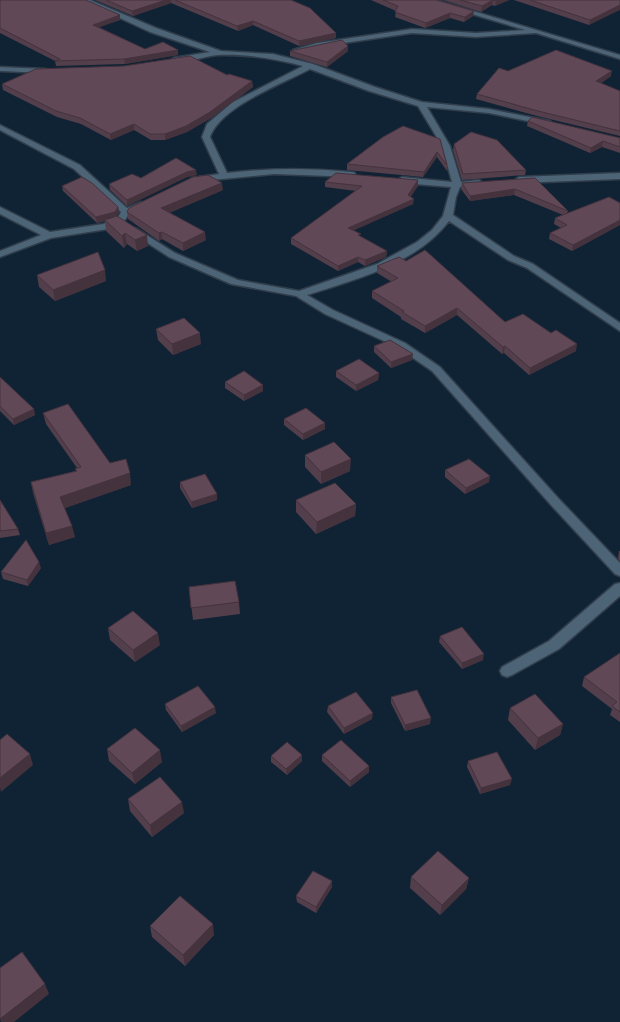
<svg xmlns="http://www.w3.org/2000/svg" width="620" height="1022" font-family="Poppins,sans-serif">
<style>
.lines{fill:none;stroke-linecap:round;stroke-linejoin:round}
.street-casing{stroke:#303d4b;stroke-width:3}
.street{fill:#4d6376;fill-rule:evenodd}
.wall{fill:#533e4b}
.shaded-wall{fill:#44323d}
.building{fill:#614857;stroke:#44323d}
</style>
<rect width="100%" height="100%" fill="#0f2334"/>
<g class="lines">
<g class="street-casing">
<path id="street" d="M81,0H90L156,28L221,51L273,54L313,64L375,87L422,102L489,109L550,121L551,123L547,125L489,113L427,107L450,146L461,182L479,180L483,183L479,186L460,187L456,197L453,215L514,256L533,264L620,323V331L527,268L508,260L449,221C416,264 357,279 307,295L333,310L405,343L440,367L559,499L620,563V576L615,574L551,505L432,371L397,347L325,314L296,296L231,284L169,257L129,231L134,228L137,229L175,253L238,280L299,291L377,264L417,242L432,230L443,216L451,187L402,183L398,180L402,177L452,182L442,146L418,106L369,91L310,69C282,84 221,106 210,137L227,173C269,168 310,168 352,172L355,173V177L274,174L192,182V178L219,174L202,137L207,124L233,102L303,66C276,59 248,54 219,55C204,56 188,63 173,62V58L210,52L150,32Z
M425,0H436L620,55V59L536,33L476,37L412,33L317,47L297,52L293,50L317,43L412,29L476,33L525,30Z
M0,67L46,69L50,71L46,73L0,71Z
M0,125L80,165L127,208L141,202L146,205L129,214L123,223L108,229L51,238L0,257V251L41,235L0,214V207L50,232L103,224L117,219L121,212L74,169L0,130Z
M620,173V179L519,183L515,180L519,177Z
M620,583V596L559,649L512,675L507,677L502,675L500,671L502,667L549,641L615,584Z"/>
</g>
<use href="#street" class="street"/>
</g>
<path class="wall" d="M0,0L120,20L99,27L145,49L178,50V55L125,64L56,66L55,61L0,33Z
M95,0H291L336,38L299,46L253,25L238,31L171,3L133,16Z
M371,0H436L473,16L464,22L450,18L425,28L395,17L396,11Z
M443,0H509L495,6L492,5L481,12Z
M514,0H620L589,25Z
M290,51H348L327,67L290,56Z
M508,71L611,76L601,83L620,91V136L537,116L476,99L477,94Z
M227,75L252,81L253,87L211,118L187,132L165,140H151L134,130L111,140L81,124L57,117L3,90L2,84Z
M528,121L620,138V153L602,147L590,153L527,126Z
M440,139L447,165V171L437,157L423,177L347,170V164Z
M454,144L526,170L525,175L462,180L453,150Z
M197,175L187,177L127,206L110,190L109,184L141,178Z
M535,178L568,211L567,213L620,203V225L572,251L549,239L550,233L561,228L554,224L555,218L563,215L514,195L470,201L461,189L462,183Z
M418,180V186L410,197L413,204L354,230L361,237L387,251L386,257L365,266L358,262L338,271L291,244V238L356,191L325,187V182Z
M62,186L118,207L119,212L116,216L148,246L137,251L127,244L124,248L106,231L105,221L97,223L63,191Z
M223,190L169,213L206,240L183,251L162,239L159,241L128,219L127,212Z
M377,266L505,322L576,351L529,375L504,353L502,354L457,315L425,333L401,319V317L372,298V291L392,282L377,273Z
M37,275L106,281L55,301L39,287Z
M156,329L201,344L173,355L158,340Z
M374,346L412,360L391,368L374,352Z
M336,371L379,373L378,380L356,391L336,377Z
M0,377L35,415L14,425L0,411Z
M225,382L263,391L244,401L225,388Z
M43,413L110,463L131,485L65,508L75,537L49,545L33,493L31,482L76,471L75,469L77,468L46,424Z
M284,419L325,429L303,440L284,425Z
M305,455L350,471L321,484L305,467Z
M445,470L489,482L465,494L445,477Z
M180,482L217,494V500L192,508L180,488Z
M0,500L18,529L20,535L0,538Z
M296,500L356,504L355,516L316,534L296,512Z
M619,551H620V562L618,558Z
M41,568L28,586L3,579L1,572Z
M189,587L239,602L240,614L193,620Z
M108,628L160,645L135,662L110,640Z
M440,636L483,660L462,669L439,642Z
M620,653V722L610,715L612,709L582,686L584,677Z
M391,697L430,724L405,731L391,703Z
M165,704L216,713L182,732L166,710Z
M328,706L372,719L344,734L327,712Z
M510,708L563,724L560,735L535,750L508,720Z
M107,749L162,762L135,784L109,761Z
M302,755V761L287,775L271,762V756Z
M322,755L369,766V772L350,787L322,761Z
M468,761L510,785L480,794L467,767Z
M128,799L184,813L152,837L130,811Z
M411,877L469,878L466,889L440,915L410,888Z
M332,881V887L316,913L297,902L296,896Z
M150,926L214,935L185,966L152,937Z"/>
<path class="shaded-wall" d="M166,0H171V3L133,16L132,11Z
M493,0L492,5L481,12L482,6Z
M498,0H509L495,6L496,1Z
M620,5V10L589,25L590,20Z
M474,11L473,16L464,22L465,17Z
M450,13V18L425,28L426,23Z
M120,15V20L94,29L93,25Z
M253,21V25L238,31L237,26Z
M336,33V38L299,46V41Z
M348,46V51L327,67V62Z
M178,50V55L125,64L124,59Z
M612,71L611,76L596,87V81Z
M252,81L253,87L211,118L187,132L165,140V134Z
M134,124V130L111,140L110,134Z
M603,141L602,147L590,153L591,148Z
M437,152V157L423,177L424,172Z
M196,170L197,175L187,177L127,206V200L187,172Z
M418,180V186L408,201V195Z
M222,183L223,190L162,216L161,208Z
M515,189L514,195L470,201V196Z
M414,199L413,204L348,233V228Z
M118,207L119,212L116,217L97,223L96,217Z
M620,220V225L572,251L573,245Z
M162,232V239L159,241V233Z
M205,232L206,240L183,251V243Z
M125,233L127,244L124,248L122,236Z
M147,235L148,246L137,251L135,240Z
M387,251L386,257L365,266V260Z
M358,257V262L338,271V266Z
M105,270L106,281L55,301L53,290Z
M457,308V315L425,333V326Z
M200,333L201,344L173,355L172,344Z
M577,344L576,351L529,375L530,368Z
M505,346L504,353L502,354L503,347Z
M413,354L412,360L391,368V362Z
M379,373L378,380L356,391V385Z
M263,385V391L244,401V395Z
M34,409L35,415L14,425L13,419Z
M325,423V429L303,440V434Z
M351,459L350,471L321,484V472Z
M130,473L131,485L62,509L60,497Z
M490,476L489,482L465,494L466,488Z
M217,494V500L192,508L191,502Z
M356,504L355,516L316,534L317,522Z
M72,526L75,537L49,545L46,533Z
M39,562L41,568L28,586L27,580Z
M158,633L160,645L135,662L133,650Z
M484,654L483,660L462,669V663Z
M215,707L216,713L182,732L181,726Z
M373,713L372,719L344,734V728Z
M431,718L430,724L405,731V725Z
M563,724L560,735L535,750L538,738Z
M160,750L162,762L135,784L132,773Z
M30,754L33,765L1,792L0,788V778Z
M302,755V761L287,775L286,769Z
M369,766V772L350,787V781Z
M512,779L510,785L480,794L481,788Z
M182,802L184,813L152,837L150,825Z
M469,878L466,889L440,915L442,905Z
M332,881V887L316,913V907Z
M213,924L214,935L185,966L183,955Z
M45,984L49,994L14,1022H1L0,1019Z"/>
<path class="building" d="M0,0H86L120,15L93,25L145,49L163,42L178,50L124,59L55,61L60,59L0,28Z
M106,0H166L132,11Z
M175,0H291L310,8L336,33L299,41L253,21L237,26Z
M383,0H436L474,11L465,17L450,13L426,23L395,12L398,6Z
M460,0H498L496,1L493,0L482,6Z
M530,0H620V5L590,20Z
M342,40L348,46L327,62L290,51Z
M556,50L612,71L596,81L620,91V131L538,111L477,94L499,68L508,71Z
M190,56L227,75L229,74L252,81L210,112L186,126L165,134H150L134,124L110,134L80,118L56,111L2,84L36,69L124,66Z
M532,117L620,138V147L603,141L591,148L528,121Z
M403,126L440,139L447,165L437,152L424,172L347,164L383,137Z
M471,132L497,140L526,170L463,174L454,144Z
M176,158L196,170L187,172L127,200L109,184L132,174L141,178Z
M336,173L418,180L408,195L414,199L348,228L361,234L358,235L387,251L365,260L358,257L338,266L291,238L362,186L325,182Z
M208,175L222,183L161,208L205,232L183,243L162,232L159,233L127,212L129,208L193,177Z
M82,177L92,183L118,207L115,212L96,217L62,186Z
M535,178L568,211L515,189L470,196L462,183Z
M609,197L620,203V220L573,245L550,233L567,225L555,218Z
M117,216L147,235L135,240L125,233L122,236L105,220Z
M425,250L505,322L523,314L551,333L556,330L577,344L530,368L505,346L503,347L457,308L425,326L402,312L404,311L372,291L398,278L377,266L399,257L406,261Z
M98,252L105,270L53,290L37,275Z
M184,318L200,333L172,344L156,329Z
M390,340L413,354L391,362L374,346Z
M359,359L379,373L356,385L336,371Z
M244,371L263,385L244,395L225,382Z
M0,377L34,409L13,419L0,406Z
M68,404L110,463L126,459L130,473L60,497L72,526L46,533L31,482L77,471L75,469L81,467L43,413Z
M306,408L325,423L303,434L284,419Z
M334,442L351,459L321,472L305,455Z
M469,459L490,476L466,488L445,470Z
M205,474L217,494L191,502L180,482Z
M335,483L356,504L317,522L296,500Z
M0,500L18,529L0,531Z
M26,540L39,562L27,580L1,572Z
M235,581L239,602L191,608L189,587Z
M133,611L158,633L133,650L108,628Z
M462,627L484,654L462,663L440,636Z
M620,653V712L612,706L617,702L584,677Z
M198,686L215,707L181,726L165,704Z
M417,690L431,718L405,725L391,697Z
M356,692L373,713L344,728L328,706Z
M535,694L563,724L538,738L510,708Z
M135,728L160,750L132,773L107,749Z
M7,734L30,754L0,778V740Z
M341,740L369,766L350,781L322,755Z
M287,742L302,755L286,769L271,756Z
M497,752L512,779L481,788L468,761Z
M160,777L182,802L150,825L128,799Z
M438,851L469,878L442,905L411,877Z
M313,871L332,881L316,907L296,896Z
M180,896L213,924L183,955L150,926Z
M22,952L45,984L0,1019V968Z"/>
</svg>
